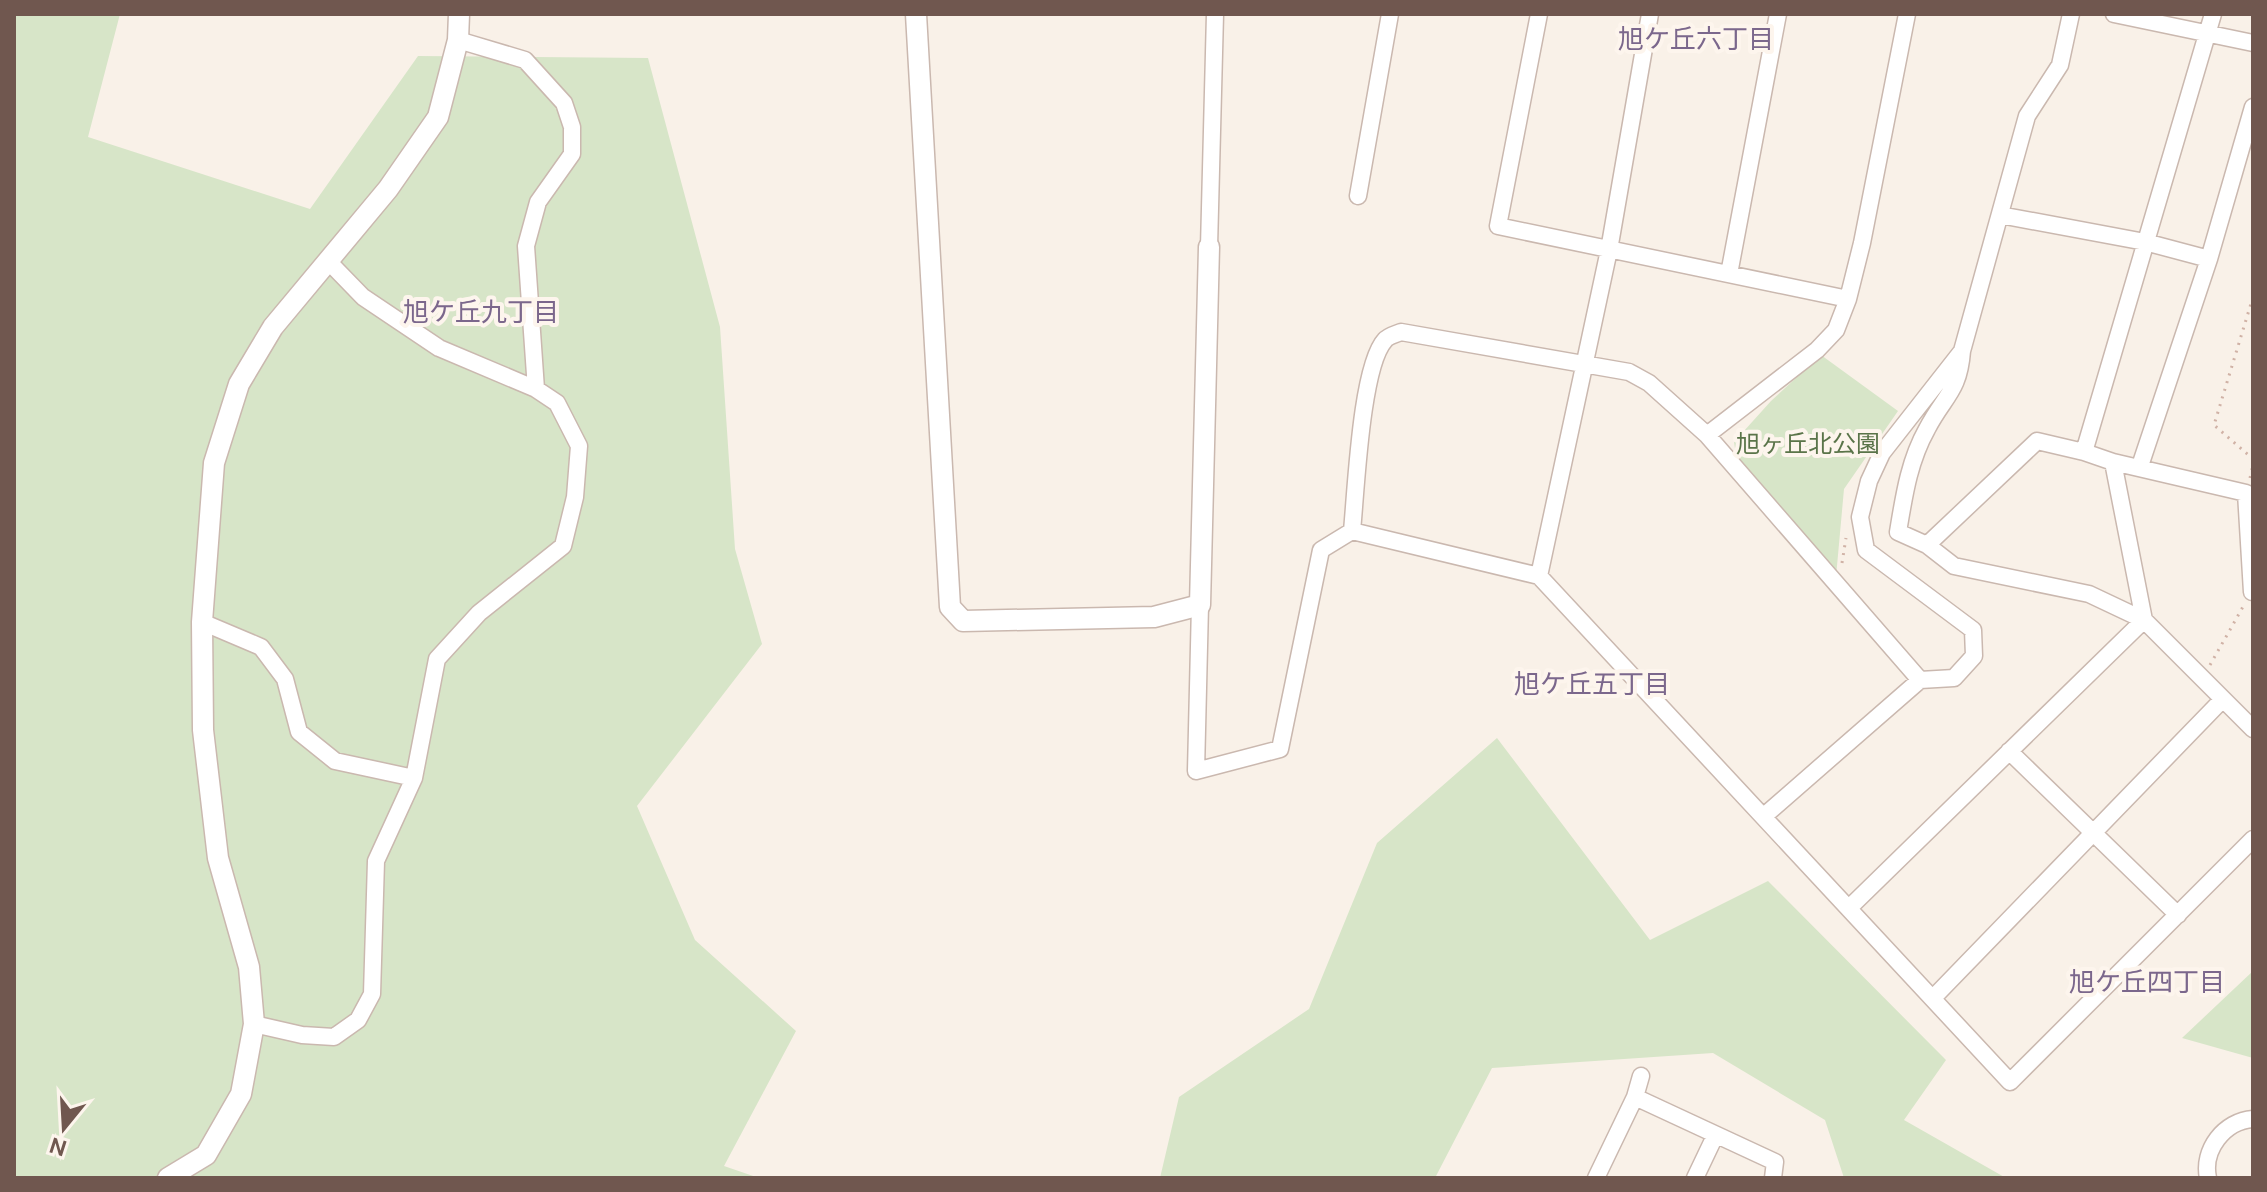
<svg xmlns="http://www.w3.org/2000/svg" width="2267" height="1192" font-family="'DM Sans','Noto Sans JP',sans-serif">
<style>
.green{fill:#d7e5c8}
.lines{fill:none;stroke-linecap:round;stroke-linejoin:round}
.minor-casing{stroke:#cab8af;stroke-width:19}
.tertiary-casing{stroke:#cab8af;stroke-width:23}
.path{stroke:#d0b2a6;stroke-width:3;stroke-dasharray:2 6;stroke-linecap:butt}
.minor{stroke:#fff;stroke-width:16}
.tertiary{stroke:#fff;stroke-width:20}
.labels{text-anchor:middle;stroke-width:8;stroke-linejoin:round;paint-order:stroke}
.park-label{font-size:24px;fill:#5a7449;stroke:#fdf5ed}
.neighbourhood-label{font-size:26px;fill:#7b678c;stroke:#fdf5ed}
</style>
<rect width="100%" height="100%" fill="#f9f1e8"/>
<path class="green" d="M14,14H120L88,137L310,209L418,56L648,58L720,327L735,549L762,644L637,806L695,940L796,1031L724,1166L759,1178H14Z
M1821,355L1898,411L1844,489L1836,577L1736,455L1734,442L1771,401Z
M1497,738L1650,940L1768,881L1946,1060L1904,1120L2006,1178H1844L1825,1120L1713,1053L1492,1068L1435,1178H1160L1179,1097L1309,1009L1377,843Z
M2253,971V1058L2182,1038Z"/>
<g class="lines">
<g class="minor-casing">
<path id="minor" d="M1539,14L1498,226L1848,299
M1650,14L1609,250L1539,576L2010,1082L2253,839
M1907,14L1862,243L1848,299L1836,330L1817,350L1707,435L1920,680
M2114,14L2253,43
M2213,14L2084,452L2113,462L2144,620L2253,729
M458,40L525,60L564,103L572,127V154L538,202L526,246L536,389
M1358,196L1390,14
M2000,215L2145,242L2209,259
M1209,247L1215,14
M1729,274L1778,14
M2113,462L2246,493L2252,592
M2140,466L2209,259L2253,107
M1927,545L2037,441L2084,452
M1539,576L1352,531C1356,491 1361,366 1385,340C1388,336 1396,334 1401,332L1629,372L1649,383L1707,435
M1200,605L1196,771L1280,749L1321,550L1352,531
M202,622L261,647L285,679L299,732L335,761L414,778
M2009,751L2178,915
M1764,816L1920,680L1954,678L1974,656L1973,630L1866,550L1860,517L1869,481L1882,453L1962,351L2027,116L2060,65L2071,14
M1849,908L2144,620L2089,594L1954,566L1927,545L1898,532C1904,496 1909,461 1927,429C1944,396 1959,392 1962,351
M1933,998L2222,700
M254,1024L302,1035L334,1037L358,1020L372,994L376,861L414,778L437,659L479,613L563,546L575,497L579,446L557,403L536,389L439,348L363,297L329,262
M1635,1097L1775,1162L1773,1178
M1596,1178L1635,1097L1641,1076
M1695,1178L1715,1136
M2208,1178C2202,1150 2224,1121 2253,1119"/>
</g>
<g class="tertiary-casing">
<path id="tertiary" d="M916,14L950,607L963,621L1154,617L1200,605L1209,247
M168,1178L206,1155L241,1094L254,1024L249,967L218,858L203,730L202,622L214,463L239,384L273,327L388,189L438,117L458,40L459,14"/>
</g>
<path class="path" d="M2253,297L2214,425L2253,459
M2250,478L2253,465
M1842,563L1846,538
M2210,665L2244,605"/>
<use href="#minor" class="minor"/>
<use href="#tertiary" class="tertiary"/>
</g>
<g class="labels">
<g class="park-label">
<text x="1808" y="452">旭ヶ丘北公園</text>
</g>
<g class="neighbourhood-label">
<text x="1696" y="48">旭ケ丘六丁目</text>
<text x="481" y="321">旭ケ丘九丁目</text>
<text x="1592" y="693">旭ケ丘五丁目</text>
<text x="2147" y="991">旭ケ丘四丁目</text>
</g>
</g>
<rect width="2267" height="1192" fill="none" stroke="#70574f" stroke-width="32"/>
<g transform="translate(64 1128) rotate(198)" stroke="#fdf5ed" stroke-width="6" paint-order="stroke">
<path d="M0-6L14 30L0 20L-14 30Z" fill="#70574f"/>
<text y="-12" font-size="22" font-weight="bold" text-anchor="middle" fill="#70574f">N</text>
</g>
</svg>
